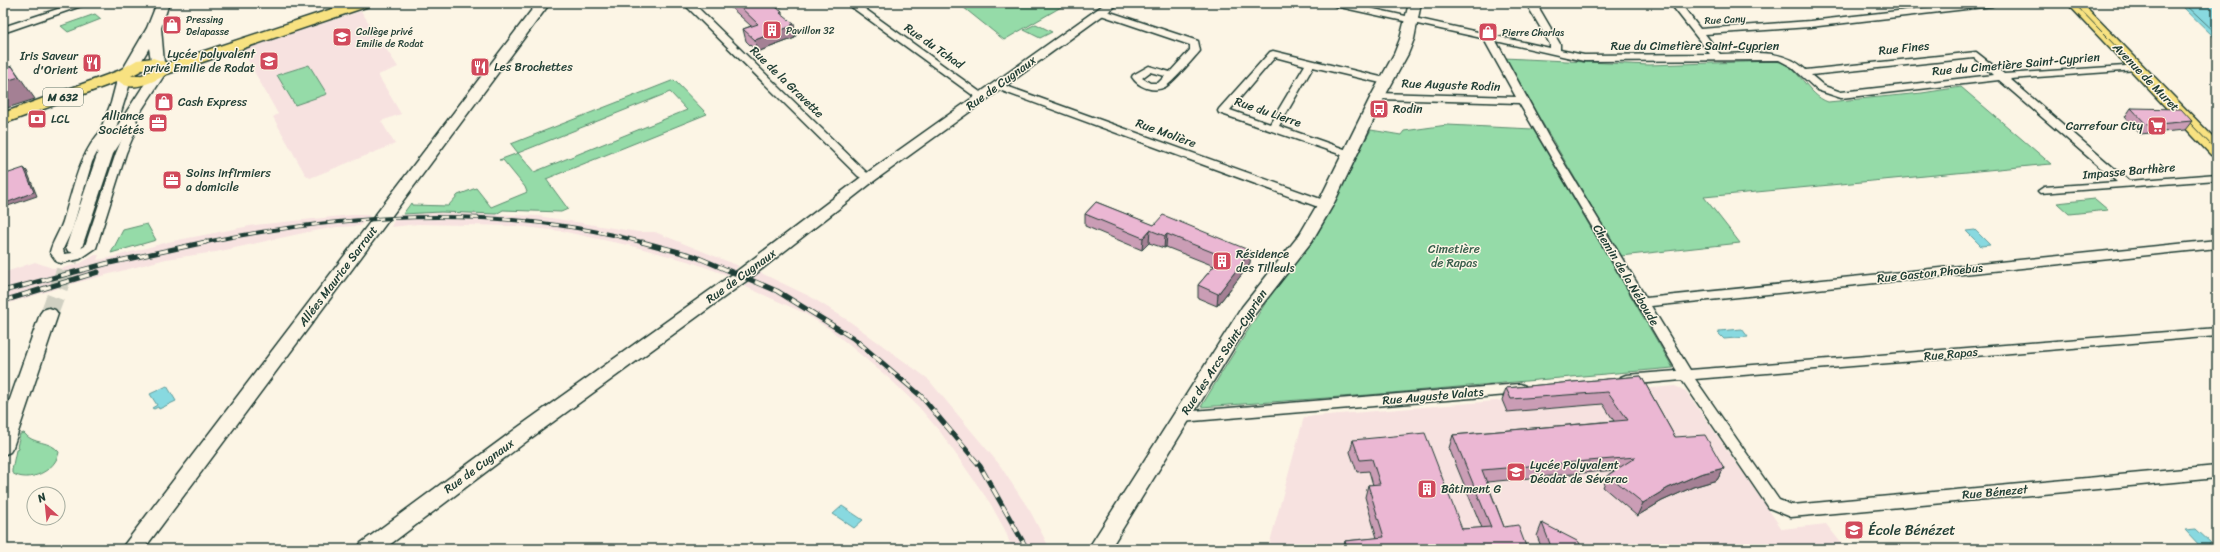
<svg xmlns="http://www.w3.org/2000/svg" width="2220" height="552" font-family="Sriracha,sans-serif">
<style>
.built{fill:#f7e2e0}
.green{fill:#95dba8;stroke:#5a8c6e;fill-rule:evenodd}
.water{fill:#88d9e0;stroke:#5e9b9b}
.lines{fill:none;stroke-linecap:round;stroke-linejoin:round}
.shore{stroke:#497b79;stroke-width:1}
.secondary-tunnel{stroke:#d0d0c2;stroke-width:18;stroke-dasharray:18 10;stroke-linecap:butt}
.street-casing{stroke:#1f3d34;stroke-width:3}
.secondary-casing{stroke:#1f3d34;stroke-width:3}
.primary-casing{stroke:#1f3d34;stroke-width:3}
.street{fill:#fcf5e5;fill-rule:evenodd}
.secondary{fill:#fcf5e5;fill-rule:evenodd}
.primary{fill:#f8e281;fill-rule:evenodd}
.tram{stroke:#1f3d34;stroke-width:1}
.rail-far1-casing{stroke:#1f3d34;stroke-width:4}
.rail-casing{stroke:#1f3d34;stroke-width:5}
.rail-far1{stroke:#fcf5e5;stroke-width:2.5;stroke-dasharray:8;stroke-linecap:butt}
.rail{stroke:#fcf5e5;stroke-width:3.5;stroke-dasharray:10;stroke-linecap:butt}
.wall{fill:#ca9db5;stroke:#1f3d34}
.shaded-wall{fill:#a48094;stroke:#1f3d34}
.building{fill:#ebb7d3;stroke:#1f3d34}
.labels{text-anchor:middle;stroke-width:3;stroke-linejoin:round;paint-order:stroke}
.far-poi-label{font-size:10px;fill:#1f3d34;stroke:#fcf5e5;text-anchor:start}
.far-street-label{font-size:10px;fill:#1f3d34;stroke:#fcf5e5}
.shield{fill:#fcf5e5;stroke:#617469;stroke-width:1}
.shield-label{font-size:11px;font-weight:bold;fill:#1f3d34}
.street-label{font-size:12px;fill:#1f3d34;stroke:#fcf5e5}
.poi-label{font-size:12px;fill:#1f3d34;stroke:#fcf5e5;text-anchor:start}
.park-label{font-size:12px;fill:#375d4b;stroke:#fcf5e5}
.near-poi-label{font-size:14px;fill:#1f3d34;stroke:#fcf5e5;text-anchor:start}
</style>
<rect width="100%" height="100%" fill="#fcf5e5"/>
<filter id="ink" filterUnits="userSpaceOnUse"><feTurbulence type="fractalNoise" baseFrequency=".025" numOctaves="2"/><feDisplacementMap in="SourceGraphic" scale="8" xChannelSelector="R" yChannelSelector="G"/><feConvolveMatrix kernelMatrix="1 2 1 2 8 2 1 2 1" color-interpolation-filters="sRGB"/></filter>
<g filter="url(#ink)">
<path class="built" d="M361,11L398,67L378,75L401,114L381,121L395,144L310,178L305,174L273,117L278,114L242,50Z
M441,212L538,216L638,232H655L739,266L735,269L754,276L759,272L811,297L849,321L927,378L999,464L1030,511L1050,549H1012L1005,530L990,503L941,433L918,406L891,380L831,330L802,312L744,286L749,280L731,272L727,275L691,262L632,246L561,231L516,226L418,224L391,227L394,220L364,222L360,226L337,227L308,232L216,252L166,259L72,284L3,305V273L35,262L52,268H63L81,263L95,255H99L97,260L109,258L168,242L255,225L352,215H370L367,218Z
M1675,386L1686,391L1782,529L1826,524L1846,549H1268L1304,417Z"/>
<path class="green" d="M958,3H1068L1004,40Z
M95,14L101,19L68,32L61,26Z
M1036,24L1052,32L1040,38L1024,30Z
M1504,58L1649,65L1776,61C1799,65 1807,95 1828,102L1922,93L1961,87L2051,164L1704,197L1740,243L1621,256Z
M309,65L327,94L295,105L277,75Z
M674,80L707,114L546,179L568,209L561,212L503,210L496,214L441,212L403,214L411,203L412,205L448,206L458,195L476,188L491,207L525,193L527,192L525,187L503,160H499L518,153L511,144ZM670,92L687,110L534,172L518,153Z
M1447,125L1533,129L1673,368L1368,395L1201,407C1229,360 1258,313 1289,268C1295,260 1304,253 1310,245C1335,210 1349,167 1371,130L1401,135L1404,131Z
M2095,199L2108,210L2069,214L2057,203Z
M147,224L156,240L111,253L123,230Z
M24,433C33,445 50,440 59,452C56,471 28,484 12,473V470L16,450L19,449V447H17L20,434Z"/>
<path class="water" d="M2179,3H2217V40Z
M1975,230L1990,245L1981,246L1966,231Z
M1742,329L1748,337L1724,339L1718,333H1720L1719,331Z
M167,386L176,401L159,409L158,407L154,409L152,408L157,405L150,394Z
M842,506L863,520L854,528L833,514Z
M2196,529L2211,543L2209,544L2211,546L2201,547L2185,530Z"/>
<g class="lines">
<path class="shore" d="M2184,3L2217,34"/>
<path class="secondary-tunnel" d="M49,314L74,247"/>
<g class="street-casing">
<path id="street" d="M76,3H90L3,33V27Z
M683,3H693L866,172L874,178L873,180H865L858,176Z
M846,3H857L987,97L982,100L978,99Z
M1330,3H1347L1550,48V44L1526,3H1536L1560,44V50L1584,55L1710,54L1670,3H1703L1701,5L1684,8L1700,29L1810,21L1968,3H1997L1992,6L1810,27L1705,34L1720,54C1751,54 1782,47 1806,70L1976,52L2004,74L2140,65V69L2137,70L2010,79L2129,181L2217,174V180L2040,193L2038,191L2044,187L2117,182L1999,80L1841,98L1817,90L1792,67L1779,60L1584,61L1496,41L1550,140L1646,298L2217,240V248L1651,306L1690,370L2217,328V336L1695,379L1779,500L1792,505L2217,466V478L1791,517L1769,508L1682,380L1626,385L1621,383L1619,380L1621,377L1626,375L1677,371L1519,103L1378,99L1373,96L1378,93L1516,97L1486,43V39L1335,6ZM1974,58L1993,75L1841,92L1824,86L1811,75Z
M1101,9L1198,41L1200,51C1194,58 1172,83 1165,87C1154,93 1138,87 1132,77L1133,75L1149,66L1170,72L1190,50V45L1098,14V10ZM1150,72L1165,76L1158,83H1150L1142,78Z
M1273,51L1389,79V83L1385,84L1313,67L1279,126L1353,152L1354,154L1353,156H1345L1219,113L1218,111L1219,109L1270,52ZM1275,57L1305,65L1270,124L1230,110Z
M998,83L1329,202L1331,205L1329,208H1321L994,88L993,86Z
M130,113L135,116L138,125L126,153L96,248L80,259L61,263L57,262L50,252C53,240 61,230 64,218C74,187 79,153 103,129H111L112,131L103,141L92,162L72,230L63,249L64,254L73,253L85,246L116,153L128,125L125,116Z
M1520,384L1525,386L1527,389L1525,392L1520,394L1181,422L1176,421L1174,417L1176,413L1181,412Z"/>
</g>
<g class="secondary-casing">
<path id="secondary" d="M157,3H169L161,28L164,63L157,67L152,66L149,48L135,72H125L123,69L147,28Z
M537,3H550L144,549H121Z
M1106,3H1120L874,181L749,279L531,438L384,549H357L361,543L517,428L737,271L864,175Z
M1409,3H1421L1414,39L1408,54L1385,96L1333,205L1312,241L1254,315L1110,549H1088L1242,307L1300,234L1317,205L1371,96L1394,54L1400,39Z
M158,70L165,74L113,154L82,247L80,251L74,253L68,251L66,247L97,155L100,131L111,103L117,80L124,76L131,80L116,128L153,71Z
M49,308L55,310L58,314L13,447L10,452L3,455V419L40,314L43,310Z"/>
</g>
<g class="primary-casing">
<path id="primary" d="M350,3H371L369,6L167,74C155,81 131,94 119,81L3,124V113L118,71L137,60L153,58L168,63ZM148,67L154,69L142,75L131,76Z
M2067,3H2082L2217,141V156L2211,155Z"/>
</g>
<use href="#street" class="street"/>
<use href="#secondary" class="secondary"/>
<use href="#primary" class="primary"/>
<path class="tram" d="M2074,3L2217,151"/>
<g class="rail-far1-casing">
<path id="rail-far1" d="M201,243C347,213 501,204 645,243"/>
</g>
<g class="rail-casing">
<path id="rail" d="M642,242L694,256L777,291L853,338L921,396L980,466L1027,549
M3,291L105,264L206,242
M3,301L98,272"/>
</g>
<use href="#rail-far1" class="rail-far1"/>
<use href="#rail" class="rail"/>
</g>
<path class="wall" d="M727,3H790L777,8L782,12V15L796,36H794L795,38L757,52L746,41L743,29L751,26L728,5Z
M2131,108L2192,121L2185,130L2140,134L2125,117Z
M1096,202L1250,264L1217,306L1198,298V285L1214,266L1166,247L1164,248L1149,243L1142,250L1085,226V214Z
M1641,376L1675,437L1724,468L1717,480L1693,487L1662,501L1637,516L1603,487L1608,475L1615,470L1487,482L1504,527L1527,549H1343L1345,541L1377,538L1365,497L1368,485H1373L1369,471L1357,472L1350,452L1353,440L1462,529L1482,528L1449,448L1453,435L1614,421L1603,404L1507,412L1502,400L1506,388Z
M1542,523L1582,549H1542L1537,536Z"/>
<path class="shaded-wall" d="M767,3H790L769,11Z
M794,24L796,36H794L795,38L757,52L755,40Z
M12,66L35,99L7,108L3,102V82Z
M24,168L27,171L37,196L8,206L6,203Z
M1150,230L1149,243L1142,250L1143,238Z
M1167,234L1166,247L1164,248L1165,236Z
M1251,251L1250,264L1217,306L1218,294Z
M1724,468L1717,480L1693,487L1662,501L1637,516L1643,503L1668,488L1700,474Z"/>
<path class="building" d="M736,3H771L782,12L780,13L794,24L791,25L792,26L755,40L743,29L758,24Z
M12,66L19,77L3,82V69Z
M2131,108L2181,109L2192,121L2147,125Z
M24,168L34,192L6,203L3,193V175Z
M1096,202L1154,225L1163,215L1251,251L1218,294L1198,285L1221,258L1215,256L1217,254L1167,234L1165,236L1150,230L1143,238L1085,214Z
M1641,376L1675,437L1705,435L1724,468L1700,474L1668,488L1643,503L1608,475L1636,457L1482,470L1504,527L1518,525L1527,549H1347L1345,541L1384,537L1368,485L1380,484L1372,459L1360,460L1353,440L1425,433L1462,529L1491,527L1453,435L1628,420L1608,392L1511,399L1506,388Z
M1542,523L1579,542L1582,549H1552Z"/>
</g>
<defs>
<g id="shop-square" transform="scale(1)"><rect x="-9" y="-9" width="18" height="18" rx="4" fill="#d1495b" stroke="#fcf5e5"/><path d="M-5-2.5h2.3a2.7 3.5 0 0 1 5.4 0H5L5.5 6h-11ZM-1.5-2.5h3a1.5 2.3 0 0 0-3 0Z" fill="#fff"/></g>
<g id="building-square" transform="scale(1)"><rect x="-9" y="-9" width="18" height="18" rx="4" fill="#d1495b" stroke="#fcf5e5"/><path d="M-4-6H4V6H1V3H-1V6H-4ZM-2.5-4.3h1.7v1.8h-1.7ZM.8-4.3h1.7v1.8H.8ZM-2.5-1h1.7V.8h-1.7ZM.8-1h1.7V.8H.8Z" fill="#fff"/></g>
<g id="school-square" transform="scale(1)"><rect x="-9" y="-9" width="18" height="18" rx="4" fill="#d1495b" stroke="#fcf5e5"/><path d="M0-5L7-2L0 1L-7-2ZM-4 1L0 2.5L4 1V4Q0 6-4 4Z" fill="#fff"/></g>
<g id="restaurant-square" transform="scale(1)"><rect x="-9" y="-9" width="18" height="18" rx="4" fill="#d1495b" stroke="#fcf5e5"/><path d="M-5-6h1v4h1v-4h1v4h1v-4h1v5L-1.5 .5V6h-2V.5L-5-1ZM5-6V6H3V1.5H1.5Q1.5-4 5-6Z" fill="#fff"/></g>
<g id="bus-square" transform="scale(1)"><rect x="-9" y="-9" width="18" height="18" rx="4" fill="#d1495b" stroke="#fcf5e5"/><path d="M-5-6H5V4H4V6H2V4H-2V6H-4V4H-5ZM-3.5-4V0h7V-4ZM-3.5 1.2v1.5H-2V1.2ZM2 1.2v1.5H3.5V1.2Z" fill="#fff"/></g>
<g id="bank-square" transform="scale(1)"><rect x="-9" y="-9" width="18" height="18" rx="4" fill="#d1495b" stroke="#fcf5e5"/><path d="M-6-4H6V4H-6ZM0-2.3a2.3 2.3 0 1 0 0 4.6a2.3 2.3 0 1 0 0-4.6Z" fill="#fff"/></g>
<g id="office-square" transform="scale(1)"><rect x="-9" y="-9" width="18" height="18" rx="4" fill="#d1495b" stroke="#fcf5e5"/><path d="M-6-3h4V-5.5h4V-3h4V5H-6ZM-1-4.5V-3h2v-1.5ZM-6 0V1H6V0Z" fill="#fff"/></g>
<g id="supermarket-square" transform="scale(1)"><rect x="-9" y="-9" width="18" height="18" rx="4" fill="#d1495b" stroke="#fcf5e5"/><path d="M-6-5.5h2.5l.6 2H6L4.5 2H-2.5L-4.4-4H-6ZM-1.5 3.2a1.3 1.3 0 1 0 .1 0ZM3 3.2a1.3 1.3 0 1 0 .1 0Z" fill="#fff"/></g>
</defs>
<g fill-rule="evenodd">
<use href="#shop-square" x="172" y="25"/>
<use href="#building-square" x="772" y="30"/>
<use href="#shop-square" x="1488" y="32"/>
<use href="#school-square" x="342" y="37"/>
<use href="#school-square" x="269" y="61"/>
<use href="#restaurant-square" x="92" y="63"/>
<use href="#restaurant-square" x="480" y="67"/>
<use href="#shop-square" x="164" y="102"/>
<use href="#bus-square" x="1379" y="109"/>
<use href="#bank-square" x="37" y="119"/>
<use href="#office-square" x="158" y="123"/>
<use href="#supermarket-square" x="2157" y="126"/>
<use href="#office-square" x="172" y="180"/>
<use href="#building-square" x="1222" y="261"/>
<use href="#school-square" x="1516" y="472"/>
<use href="#building-square" x="1427" y="489"/>
<use href="#school-square" x="1854" y="530"/>
</g>
<g class="labels">
<g class="far-poi-label">
<text x="186" y="23">Pressing<tspan x="186" dy="12">Delapasse</tspan></text>
<text x="786" y="34">Pavillon 32</text>
<text x="356" y="35">Collège privé<tspan x="356" dy="12">Emilie de Rodat</tspan></text>
<text x="1502" y="36">Pierre Charlas</text>
</g>
<g class="far-street-label">
<text transform="translate(1725 19) rotate(-3)" y="4">Rue Cany</text>
</g>
<rect class="shield" x="43" y="88" width="40" height="18" rx="3"/>
<g class="shield-label">
<text x="63" y="101">M 632</text>
</g>
<g class="street-label">
<text transform="translate(934 46) rotate(35)" y="4">Rue du Tchad</text>
<text x="1695" y="50">Rue du Cimetière Saint-Cyprien</text>
<text transform="translate(1904 48) rotate(-6)" y="4">Rue Fines</text>
<text transform="translate(2016 64) rotate(-5)" y="4">Rue du Cimetière Saint-Cyprien</text>
<text transform="translate(2146 77) rotate(46)" y="4">Avenue de Muret</text>
<text transform="translate(787 82) rotate(44)" y="4">Rue de la Gravette</text>
<text transform="translate(1001 83) rotate(-36)" y="4">Rue de Cugnaux</text>
<text transform="translate(1451 85) rotate(2)" y="4">Rue Auguste Rodin</text>
<text transform="translate(1268 112) rotate(19)" y="4">Rue du Lierre</text>
<text transform="translate(1166 133) rotate(20)" y="4">Rue Molière</text>
<text transform="translate(2129 171) rotate(-5)" y="4">Impasse Barthère</text>
<text transform="translate(1930 273) rotate(-6)" y="4">Rue Gaston Phoebus</text>
<text transform="translate(1626 275) rotate(59)" y="4">Chemin de la Néboude</text>
<text transform="translate(338 276) rotate(-53)" y="4">Allées Maurice Sarraut</text>
<text transform="translate(741 276) rotate(-36)" y="4">Rue de Cugnaux</text>
<text transform="translate(1224 352) rotate(-57)" y="4">Rue des Arcs Saint-Cyprien</text>
<text transform="translate(1951 354) rotate(-5)" y="4">Rue Rapas</text>
<text transform="translate(1433 396) rotate(-5)" y="4">Rue Auguste Valats</text>
<text transform="translate(479 466) rotate(-36)" y="4">Rue de Cugnaux</text>
<text transform="translate(1995 492) rotate(-5)" y="4">Rue Bénezet</text>
</g>
<g class="poi-label">
<text x="255" y="58" text-anchor="end">Lycée polyvalent<tspan x="255" dy="14">privé Emilie de Rodat</tspan></text>
<text x="78" y="60" text-anchor="end">Iris Saveur<tspan x="78" dy="14">d'Orient</tspan></text>
<text x="494" y="71">Les Brochettes</text>
<text x="178" y="106">Cash Express</text>
<text x="1393" y="113">Rodin</text>
<text x="144" y="120" text-anchor="end">Alliance<tspan x="144" dy="14">Sociétés</tspan></text>
<text x="51" y="123">LCL</text>
<text x="2143" y="130" text-anchor="end">Carrefour City</text>
<text x="186" y="177">Soins infirmiers<tspan x="186" dy="14">a domicile</tspan></text>
<text x="1236" y="258">Résidence<tspan x="1236" dy="14">des Tilleuls</tspan></text>
<text x="1530" y="469">Lycée Polyvalent<tspan x="1530" dy="14">Déodat de Séverac</tspan></text>
<text x="1441" y="493">Bâtiment G</text>
</g>
<g class="park-label">
<text x="1454" y="253">Cimetière<tspan x="1454" dy="14">de Rapas</tspan></text>
</g>
<g class="near-poi-label">
<text x="1868" y="535">École Bénézet</text>
</g>
</g>
<rect width="2220" height="552" fill="none" stroke="#fcf5e5" stroke-width="16"/>
<rect x="8" y="8" width="2204" height="536" fill="none" stroke="#1f3d34" stroke-width="1.5" filter="url(#ink)"/>
<g transform="translate(46 506) rotate(333)"><circle r="19" fill="#fcf5e5" stroke="#a4ab9e"/>
<path d="M0-3L7 15L0 10L-7 15Z" fill="#d1495b"/>
<text y="-6" font-size="11" font-weight="bold" text-anchor="middle" fill="#1f3d34">N</text>
</g>
</svg>
